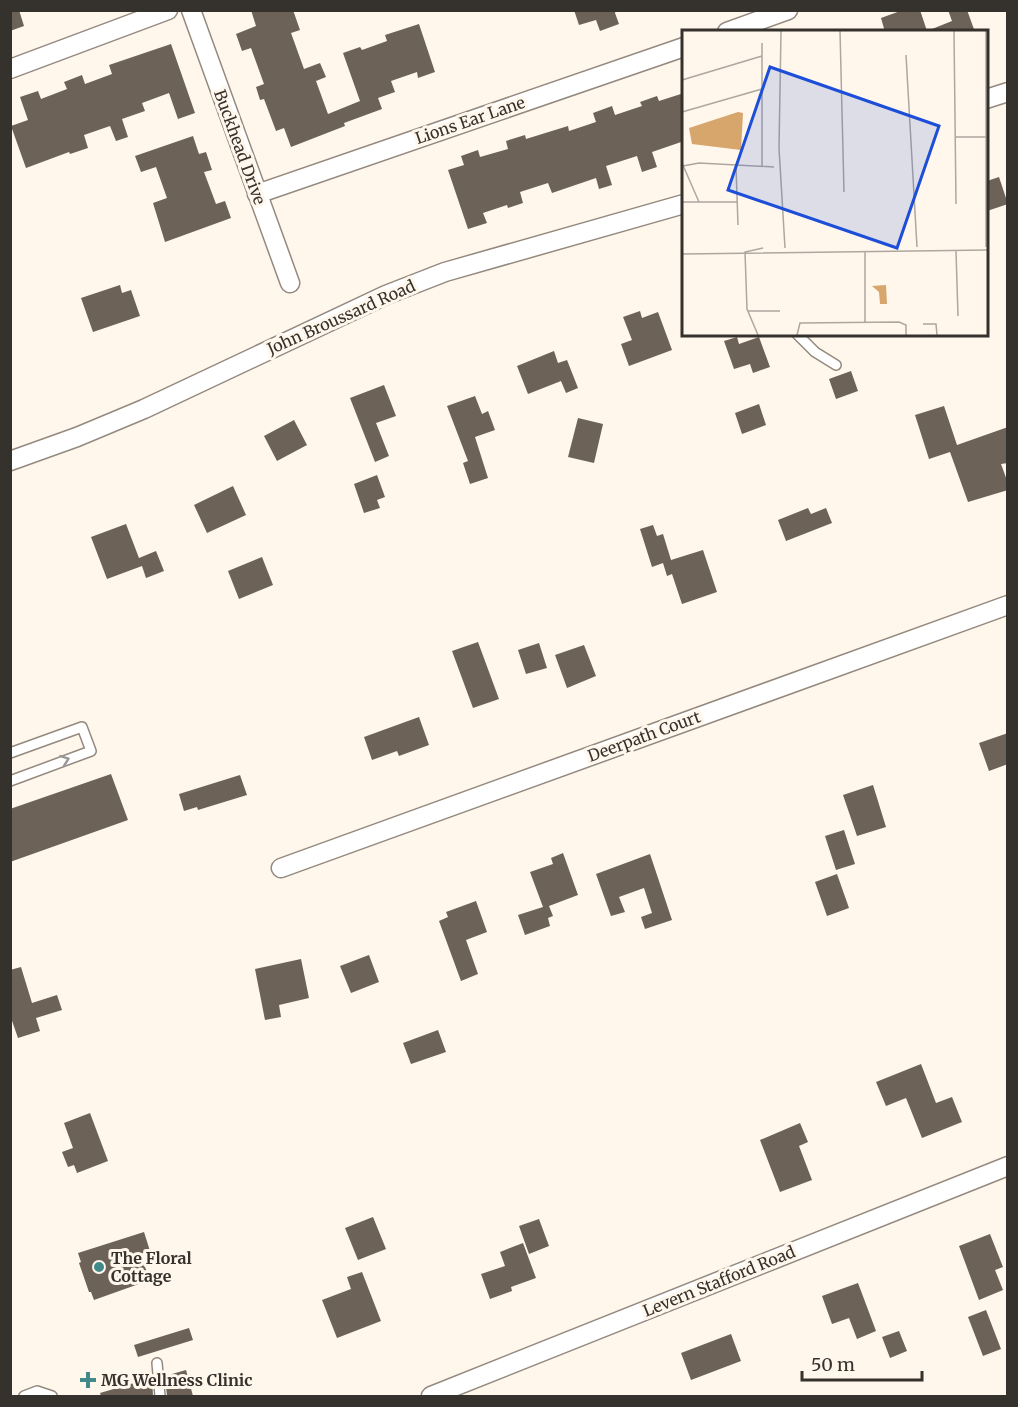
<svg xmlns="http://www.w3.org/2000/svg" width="1018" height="1407" font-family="Merriweather,serif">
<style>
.building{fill:#6c6257}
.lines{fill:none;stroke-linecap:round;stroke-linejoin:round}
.service-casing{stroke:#94897e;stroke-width:12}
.minor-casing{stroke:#94897e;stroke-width:21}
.service{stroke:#fff;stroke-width:9}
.minor{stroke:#fff;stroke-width:18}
.oneway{stroke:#9a9896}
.poi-dot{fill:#41898a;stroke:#fff6ec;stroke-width:2}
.labels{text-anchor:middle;stroke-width:6;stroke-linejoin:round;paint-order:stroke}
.street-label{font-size:16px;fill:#35312c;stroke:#fff6ec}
.poi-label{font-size:16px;font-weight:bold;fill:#35312c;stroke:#fff6ec;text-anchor:start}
.inset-road{fill:none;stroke:#aea79f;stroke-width:1.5}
.view{fill:#1d4ed8;fill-opacity:0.15;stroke:#1d4ed8;stroke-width:3}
.inset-edge{fill:none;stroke:#35312c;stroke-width:3}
</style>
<rect width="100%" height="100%" fill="#fff6ec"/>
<path class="building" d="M10,10H19L24,26L10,31Z
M251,10H293L300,30L291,33L304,69L320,63L326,77L316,81L328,114L360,101L343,53L360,47L362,50L387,41L385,35L419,24L435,72L418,78L417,72L391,81L395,92L378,98L382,109L344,123L345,126L291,147L284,128L276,131L264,99L260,100L256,87L264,84L251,48L242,51L236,34L256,26Z
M574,10H616L615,13L619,24L600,31L596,20L579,25Z
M903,10H920L927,31L952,21L948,10H967L975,32H885L881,18Z
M171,44L195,113L178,119L169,93L142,103L145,111L122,119L128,137L116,141L110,126L84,135L88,148L70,154L69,152L26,168L11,126L28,120L20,97L38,91L41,99L67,89L64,82L82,75L85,84L112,74L109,65Z
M684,93V141L652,152L657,167L642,172L637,156L606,166L612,185L599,189L596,178L552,193L548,183L520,192L523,203L508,208L507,205L483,213L487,223L468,229L448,170L464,165L461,156L478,150L480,157L508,149L506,141L525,135L526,139L568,126L569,131L596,122L593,113L612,106L615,115L642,106L640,102L657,96L659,101Z
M193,136L199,154L206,152L212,170L204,172L216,204L225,201L231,218L165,242L153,203L167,198L156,167L141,172L135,156Z
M999,177L1008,204L987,211V181Z
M120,285L122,293L131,290L140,316L93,332L81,298Z
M640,311L642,318L658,312L672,350L629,366L621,344L632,340L623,317Z
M737,337L739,344L759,337L770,367L753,373L750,364L734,369L724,341Z
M554,351L558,363L567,360L578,388L566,393L561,381L528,394L517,366Z
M851,371L858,391L836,399L829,379Z
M384,385L396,416L376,423L389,456L375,462L350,398Z
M475,396L482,414L488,411L495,430L475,437L488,478L470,484L463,463L468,461L447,406Z
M759,404L766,425L742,434L735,413Z
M944,406L957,445L1008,427V463L1001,464L1008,483V490L968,502L950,452L929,459L915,415Z
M578,418L603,424L594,463L568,457Z
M294,420L307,445L277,461L264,436Z
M377,475L385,497L377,500L380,508L364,513L354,484Z
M233,486L246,515L207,533L194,505Z
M808,508L811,514L826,508L832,523L786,541L778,520Z
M126,524L139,558L156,551L164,571L146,578L142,566L107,579L91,537Z
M653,525L657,536L663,534L671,560L703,550L717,592L682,604L672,574L667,576L663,563L652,567L640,529Z
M262,557L273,585L239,599L228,571Z
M478,642L499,699L473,708L452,651Z
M539,643L547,668L526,674L518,650Z
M584,645L596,676L567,688L555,655Z
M419,717L429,745L399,756L397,751L372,760L364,737Z
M1008,733V764L989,771L979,743Z
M111,774L128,820L10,862V809Z
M240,775L247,795L198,810L197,807L184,811L179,794Z
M873,785L886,827L857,836L843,795Z
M844,830L855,864L836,870L825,836Z
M563,853L578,895L549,906L553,916L548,918L550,926L525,935L518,915L543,907L530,872L553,864L551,858Z
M650,854L672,920L645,929L641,917L652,913L644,888L619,897L625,912L611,916L596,874Z
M837,874L849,908L827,916L815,882Z
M476,901L487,932L466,940L478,974L461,981L439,921L448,917L446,912Z
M369,955L379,982L351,993L340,966Z
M301,959L309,998L279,1005L281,1017L265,1020L255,969Z
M21,967L32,1003L57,995L62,1010L36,1018L40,1031L18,1038L10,1015V970Z
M438,1030L446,1052L411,1064L403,1043Z
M921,1064L936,1103L952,1097L962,1122L922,1138L906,1098L886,1106L876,1082Z
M90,1113L108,1161L77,1173L74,1165L68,1167L62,1152L73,1148L64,1123Z
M800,1123L808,1142L799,1146L812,1180L780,1192L760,1140Z
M373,1217L386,1249L358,1260L345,1228Z
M539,1219L549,1246L529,1254L519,1226Z
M144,1232L150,1251L140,1254L150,1280L94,1300L91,1292H89L79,1263L81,1262L78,1253Z
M990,1234L1003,1267L995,1270L1003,1290L979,1300L959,1246Z
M523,1243L536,1278L511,1287L512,1291L490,1299L481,1274L505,1266L500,1252Z
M362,1272L381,1321L337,1338L322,1300L351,1289L347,1277Z
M858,1283L876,1331L857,1339L849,1318L832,1324L822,1296Z
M986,1310L1001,1349L983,1356L968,1317Z
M189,1328L193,1340L138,1357L134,1345Z
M899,1331L907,1351L890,1358L882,1337Z
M731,1334L741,1361L691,1380L681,1353Z
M186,1370L193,1396H167L165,1376Z
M152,1379L153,1396H101L100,1393L134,1383L133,1381Z"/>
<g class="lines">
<g class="service-casing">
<path id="service" d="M797,334L815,352L836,365
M10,753L82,727L91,751L10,781
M157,1363L160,1396
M24,1396L37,1391L52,1396"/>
</g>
<g class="minor-casing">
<path id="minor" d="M191,10L290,283
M727,32L788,10
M10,69L168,10
M986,99L1008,92
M257,194L684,47
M10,461L77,437L144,409L386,295L445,272L684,204
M281,868L1008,605
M431,1396L1008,1166"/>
</g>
<use href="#service" class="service"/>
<use href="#minor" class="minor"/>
</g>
<defs><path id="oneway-chevron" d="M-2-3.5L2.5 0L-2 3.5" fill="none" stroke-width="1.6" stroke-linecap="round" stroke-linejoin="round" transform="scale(1.5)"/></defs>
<use class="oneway" href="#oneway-chevron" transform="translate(65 760) rotate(-20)"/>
<g class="poi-dot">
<circle cx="99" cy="1267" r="6"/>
<path d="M85 1371h6v6h6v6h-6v6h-6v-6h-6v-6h6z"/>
</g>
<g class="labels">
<g class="street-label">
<text transform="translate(470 120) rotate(-19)" y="6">Lions Ear Lane</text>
<text transform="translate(240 147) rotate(70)" y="6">Buckhead Drive</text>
<text transform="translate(341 317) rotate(-24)" y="6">John Broussard Road</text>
<text transform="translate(644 736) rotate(-20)" y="6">Deerpath Court</text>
<text transform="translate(719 1281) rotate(-22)" y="6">Levern Stafford Road</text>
</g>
<g class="poi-label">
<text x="111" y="1264">The Floral<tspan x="111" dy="18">Cottage</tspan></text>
<text x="101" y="1386">MG Wellness Clinic</text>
</g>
</g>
<g transform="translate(682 30)">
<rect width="306" height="306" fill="#fff6ec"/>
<path d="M56,82L61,83L59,120L10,114L7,98ZM204,255L205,274H198L197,262L190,256Z" fill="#d7a66d"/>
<path class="inset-road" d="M99,1L97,118L103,218M158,1L162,162M272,1L274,174M304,1V217M80,13V137M224,25L235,217M0,50L80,26M0,82L80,59M274,107H306M0,133L17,172M1,136L17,133L92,137M54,137L56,195M0,172H55M274,221L276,286M183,222V292M0,224L306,220M66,281H98M241,294H254L255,305M76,305L65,279L63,222L81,218M115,305L118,293L217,292L224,295V305"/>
<path class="view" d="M88,37L257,96L215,218L46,160Z"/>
<rect width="306" height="306" class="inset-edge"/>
</g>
<rect width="1018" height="1407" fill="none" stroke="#35312c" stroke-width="24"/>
<path d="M802 1371v9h120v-9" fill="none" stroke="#35312c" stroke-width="3"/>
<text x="811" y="1371" font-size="18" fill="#35312c" stroke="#fff6ec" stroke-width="4.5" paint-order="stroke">50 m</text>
</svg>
